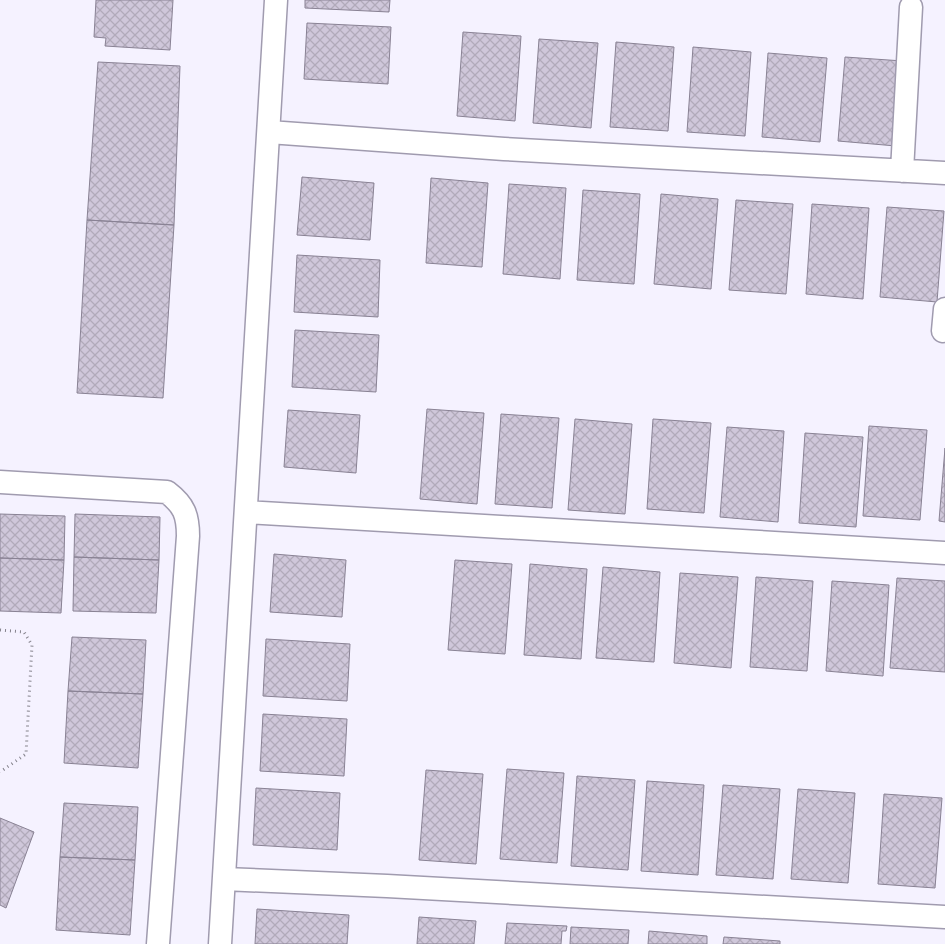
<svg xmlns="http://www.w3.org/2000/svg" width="945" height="944" font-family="Arial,sans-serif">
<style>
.building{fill:url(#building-cross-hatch);stroke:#898294}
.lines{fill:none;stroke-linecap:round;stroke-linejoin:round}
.street-casing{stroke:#a09baf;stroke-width:25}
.path{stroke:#85838c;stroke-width:3;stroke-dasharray:1 4;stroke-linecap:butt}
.street{stroke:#fff;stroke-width:22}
</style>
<defs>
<pattern id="building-cross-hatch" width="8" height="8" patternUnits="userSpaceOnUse" patternTransform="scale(1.25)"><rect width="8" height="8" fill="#cfc7da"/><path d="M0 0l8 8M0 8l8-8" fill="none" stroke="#b1aaba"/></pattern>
</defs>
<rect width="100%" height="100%" fill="#f5f2ff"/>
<path class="building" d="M96,0H173L170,50L105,46L106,38L94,37Z
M305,0H390L389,12L305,8Z
M307,23L391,27L388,84L304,79Z
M463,32L521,36L515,121L457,116Z
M539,39L598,43L591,128L533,123Z
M616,42L674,47L668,131L610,127Z
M693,47L751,52L745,136L687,132Z
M768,53L827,58L820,142L762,137Z
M845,57L903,61L896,146L838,141Z
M98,62L180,66L174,225L87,220Z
M302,177L374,183L370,240L297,235Z
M431,178L488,183L482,267L426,263Z
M509,184L566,188L560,279L503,274Z
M583,190L640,194L634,284L577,280Z
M661,194L718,199L711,289L654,284Z
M736,200L793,204L786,294L729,290Z
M812,204L869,208L863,299L806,294Z
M887,207L944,211L937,302L880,297Z
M87,220L174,225L163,398L77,393Z
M297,255L380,260L378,317L294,312Z
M295,330L379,335L376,392L292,387Z
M427,409L484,413L477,504L420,499Z
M288,410L360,415L356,473L284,467Z
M501,414L559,418L552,508L495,504Z
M575,419L632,424L625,514L568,510Z
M653,419L711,423L704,513L647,509Z
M869,426L927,430L920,520L863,516Z
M727,427L784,431L778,522L720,517Z
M805,433L863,437L856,527L799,523Z
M945,448V522L939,521Z
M0,514L65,516L64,560L0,558Z
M75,514L160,517L159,560L74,557Z
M274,554L346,560L342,617L270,612Z
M74,557L159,560L156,613L73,611Z
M0,558L64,560L61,613L0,611Z
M455,560L512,564L505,654L448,650Z
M530,564L587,569L581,659L524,655Z
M603,567L660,572L654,662L596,658Z
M680,573L738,577L731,668L674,663Z
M756,577L813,581L807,671L750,667Z
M897,578L945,581V672L890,668Z
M832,581L889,585L883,676L826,671Z
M72,637L146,640L143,694L68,691Z
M266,639L350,644L347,701L263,696Z
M68,691L143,694L138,768L64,763Z
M263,714L347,719L344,776L260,771Z
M507,769L564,773L557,863L500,859Z
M426,770L483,774L476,864L419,860Z
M577,776L635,780L628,870L571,866Z
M647,781L704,785L698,875L641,871Z
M723,785L780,789L773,879L716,875Z
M256,788L340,793L337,850L253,845Z
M798,789L855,793L848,883L791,879Z
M884,794L942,798L935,888L878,884Z
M64,803L138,807L135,860L60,857Z
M0,818L34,832L6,908L0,905Z
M60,857L135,860L130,935L56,930Z
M257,909L349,915L347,944H255Z
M419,917L476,921L474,944H417Z
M507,923L567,926L566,931H562L561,944H505Z
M571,927L629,930L628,944H570Z
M649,931L707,936V944H648Z
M724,937L780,941V944H723Z"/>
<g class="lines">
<g class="street-casing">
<path id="street" d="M269,132L504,149L945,173
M902,171L911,7
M943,331L945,309
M0,482L167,492C184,505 188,515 188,536L158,944
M247,512L945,553
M224,879L387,886L945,917
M220,944L276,0"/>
</g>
<path class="path" d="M0,630L24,632L32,645L26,754L0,772"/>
<use href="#street" class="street"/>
</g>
</svg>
